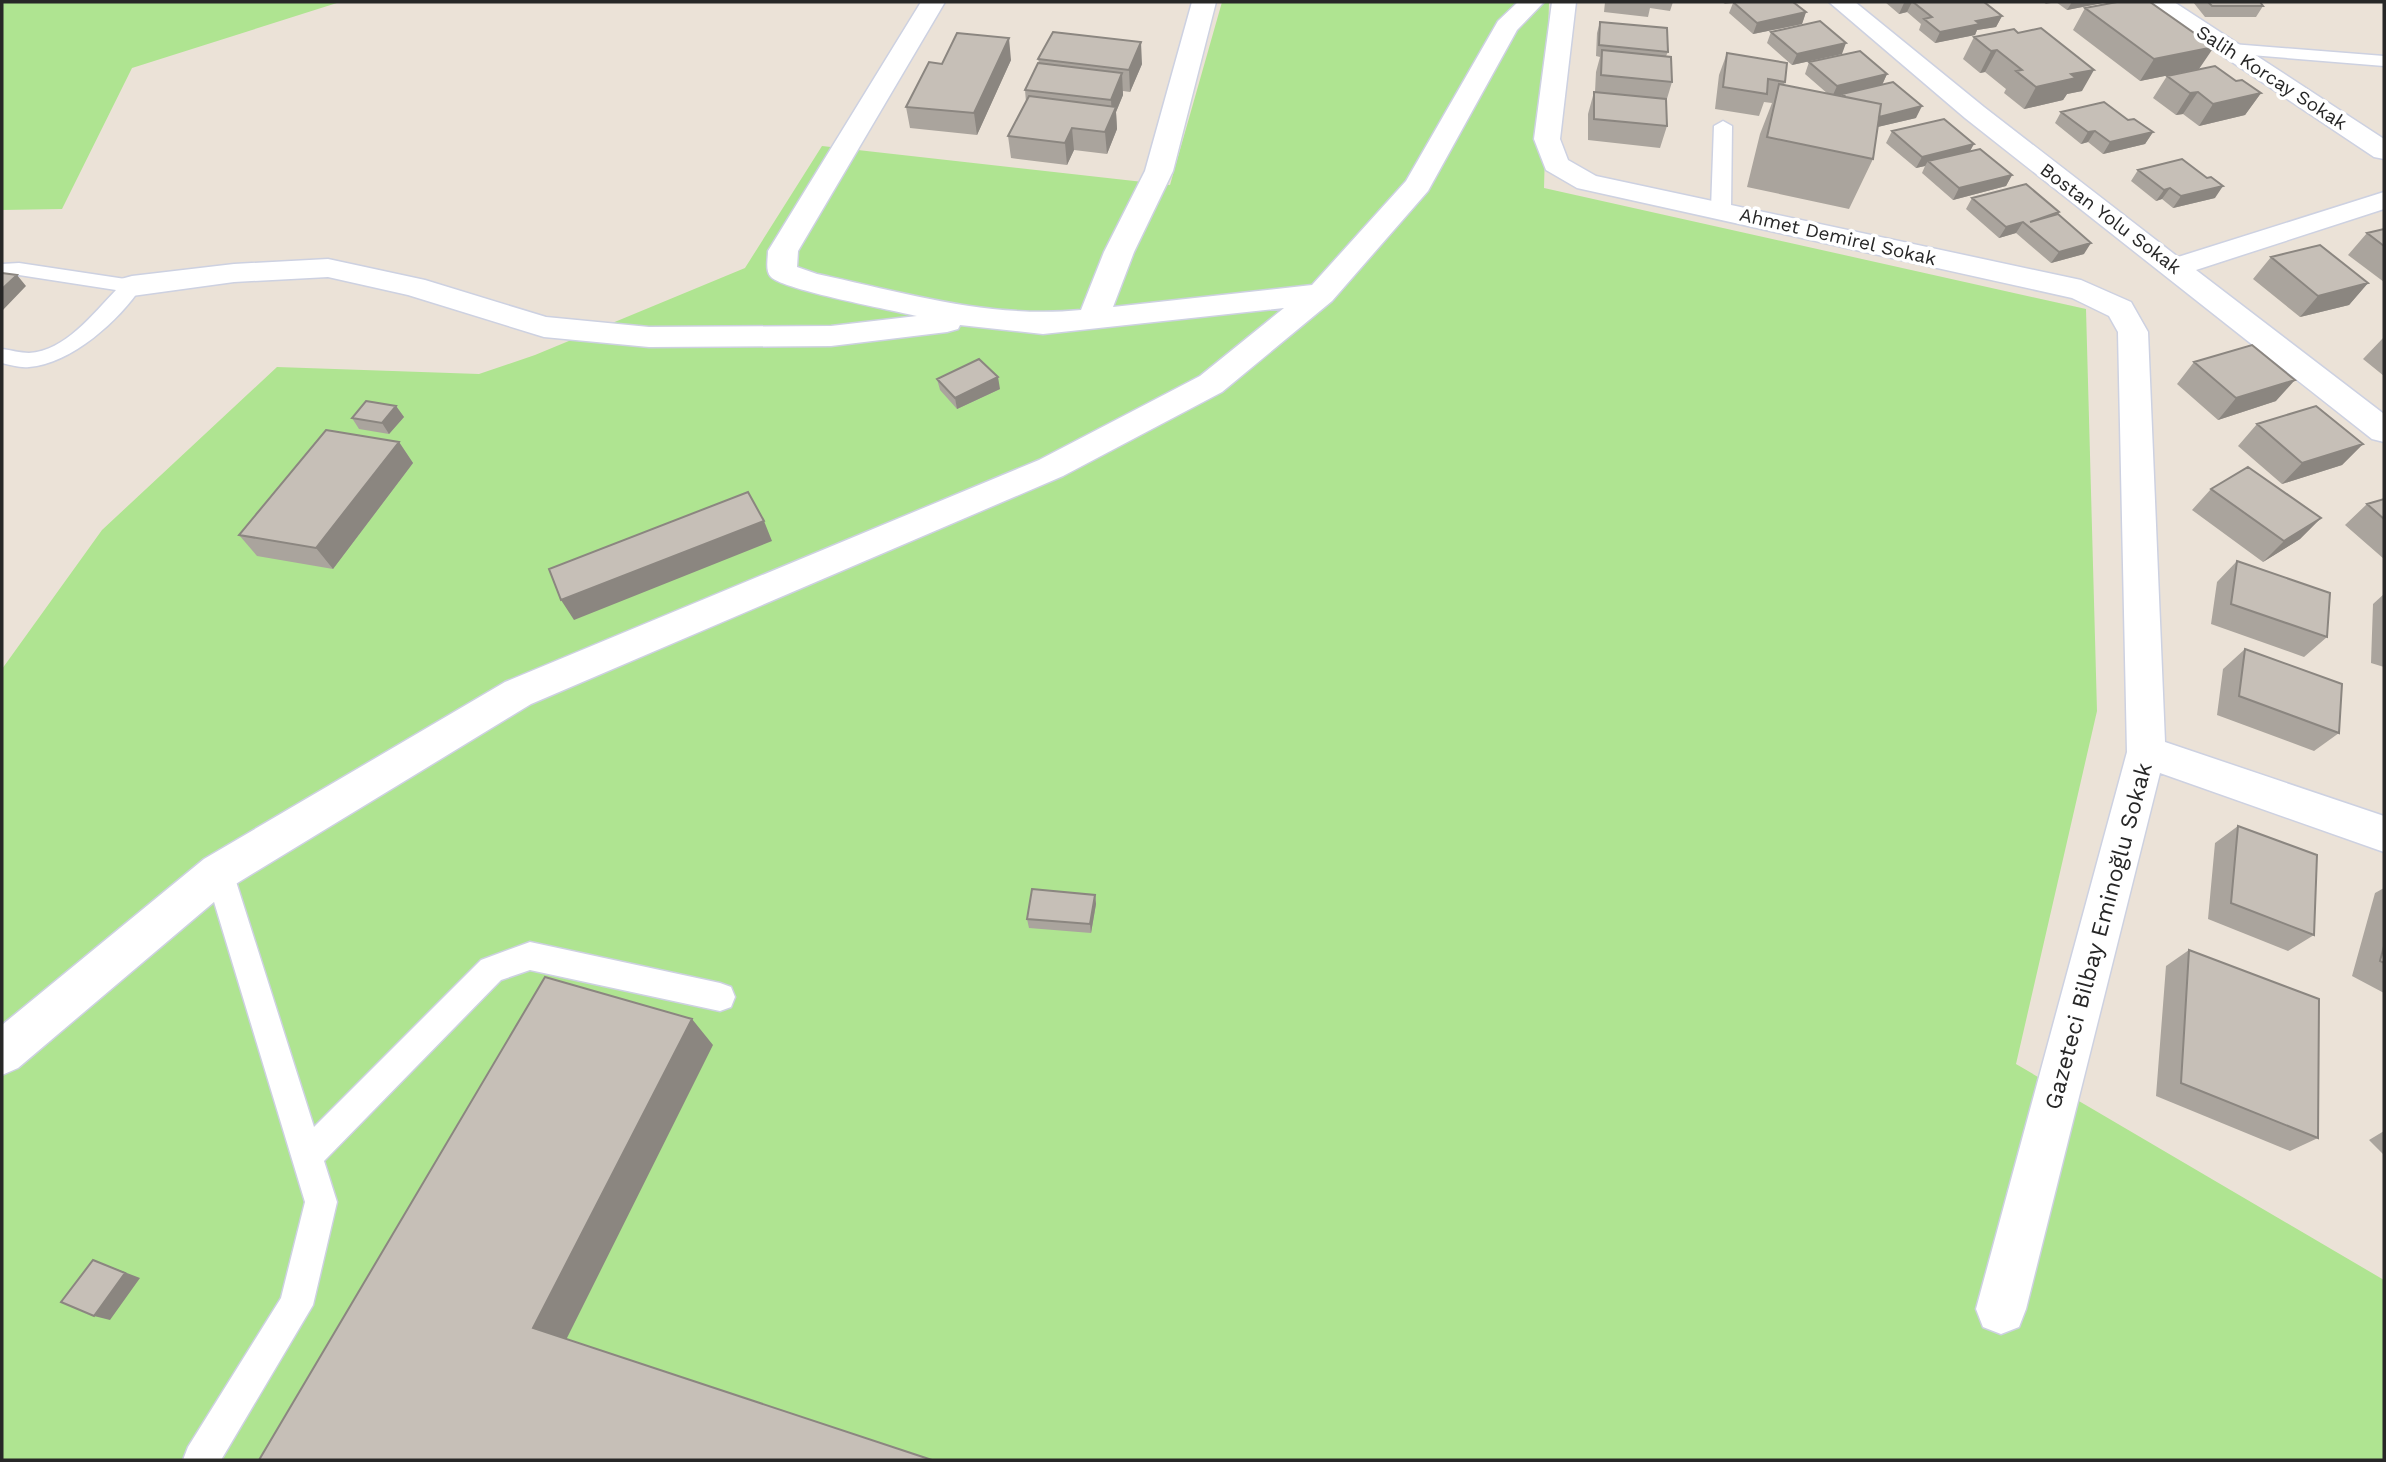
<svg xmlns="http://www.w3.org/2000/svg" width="2386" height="1462" font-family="'Work Sans',sans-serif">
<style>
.green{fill:#afe491}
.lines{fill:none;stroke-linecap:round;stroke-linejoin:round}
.lane-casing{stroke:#cdd1e1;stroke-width:3}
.street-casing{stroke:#cdd1e1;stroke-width:3}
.lane{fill:#fff;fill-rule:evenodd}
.street{fill:#fff;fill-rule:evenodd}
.wall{fill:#aaa49d}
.shaded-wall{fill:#8b8680}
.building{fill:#c6bfb7;stroke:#8b8680;stroke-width:2}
.labels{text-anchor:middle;stroke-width:7;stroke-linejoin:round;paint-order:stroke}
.far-street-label{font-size:19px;fill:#272727;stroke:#fff}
.street-label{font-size:23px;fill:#272727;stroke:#fff}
</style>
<rect width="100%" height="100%" fill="#ebe2d7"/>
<path class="green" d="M2,2H340L132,68L62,209L2,210Z
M1222,2H1549L1544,188L2086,309L2097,711L2016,1064L2384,1280V1460H2V669L102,530L277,367L479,374L535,355L745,268L822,146L1170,185Z"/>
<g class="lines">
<g class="lane-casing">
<path id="lane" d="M2232,44L2384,56V66L2226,53L2223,49L2226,45Z
M1723,121L1732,126L1731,209L1721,215L1711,209L1714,126Z
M19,263L132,280L139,281L142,286C120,320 71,364 29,367C20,368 11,365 2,363V349C11,350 20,353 29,353C65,351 93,314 116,290L19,275L2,276V264Z
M219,859L229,863L233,872L314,1127L481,960L530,942L720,983L731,987L735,997L731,1007L720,1011L530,970L501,980L324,1161L337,1202L313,1305L221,1460H183L188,1447L281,1298L305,1202L205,872L209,863Z"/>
</g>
<g class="street-casing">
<path id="street" d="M921,2H945L798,251L797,267L817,274C905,293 991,319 1081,310L1104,252L1145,171L1192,2H1216L1173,171L1134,252L1113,307L1312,285L1406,181L1498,21L1518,2H1544L1517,30L1428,191L1332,301L1222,392L1063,476L531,704L234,885L18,1068L2,1075V1025L204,859L505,682L1039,460L1200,376L1284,308L1043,334L960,325L958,329L947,332L831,346L649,347L544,337L408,295L328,277L234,282L132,296L121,293L117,286L121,279L132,276L234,264L328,259L425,280L546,317L649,327L831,326L917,316C892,310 784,290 771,277C765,271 768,259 768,251Z
M1552,2H1576L1560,139L1568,160L1596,176L2081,280L2131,302L2148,332L2165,742L2384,816V852L2160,773L2026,1309L2019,1327L2001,1334L1983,1327L1976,1309L2127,752L2118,332L2109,316L2072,298L1577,188L1546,170L1534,139Z
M1829,2H1855L1984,107L2178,257L2384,192V209L2196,270L2384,414V442L2372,439L1965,118Z
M2150,2H2174L2384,139V159L2374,157L2157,12Z"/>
</g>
<use href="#lane" class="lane"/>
<use href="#street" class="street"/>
</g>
<path class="wall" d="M1605,2H1673L1670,11L1650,8L1648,17L1604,12Z
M1722,2H1793L1806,12L1802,24L1753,34L1729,13L1733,3L1725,4Z
M1885,2H1984L2002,16L1996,27L1977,30L1975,35L1935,43L1919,30L1921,24L1907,12L1899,14Z
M2043,2H2108L2067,10L2056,2L2046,4Z
M2193,2H2260L2263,6L2256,17H2205Z
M2085,8L2199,69L2140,81L2073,30Z
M1600,22L1668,52L1666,56L1672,82L1666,102L1667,126L1660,148L1588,140V114L1594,92H1595L1596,72L1600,57L1596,56L1597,33Z
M1771,32L1842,54L1792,65L1767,43Z
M1974,37L2082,91L2067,94L2063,100L2024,109L2004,93L2006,89L1985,72L1980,73L1963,59Z
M1727,53L1785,82L1784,85L1828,94L1805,74L1809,62L1887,74L1882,85L1916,118L1877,127L1873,159L1849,209L1747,187L1760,134L1772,103L1764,102L1759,116L1715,109L1719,75Z
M1038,59L1142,64L1130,92L1123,91V95L1116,112L1117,129L1107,154L1074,150L1067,165L1011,158L1008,136L1026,102L1025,90L1039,63Z
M1011,60L977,135L910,128L906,107L942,64Z
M2167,76L2236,81L2261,93L2245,115L2199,126L2183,114L2176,115L2153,98Z
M2061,112L2128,120L2153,132L2145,144L2103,154L2088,142L2081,144L2055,123Z
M1892,131L1970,151L2012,175L2006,186L1953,200L1922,173L1925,166L1916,168L1886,143Z
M2138,170L2215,198L2173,208L2162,199L2156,201L2131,181Z
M1972,198L2059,212L2058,215L2084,254L2051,263L2016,233L1999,238L1966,209Z
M2384,229V282L2348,255L2367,233Z
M2271,257L2368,283L2349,305L2300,317L2253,279Z
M2384,337V376L2363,359Z
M2194,362L2276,401L2218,420L2177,384Z
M937,379L1000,389L957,409L940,390Z
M396,406L404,417L389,434L359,429L352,418Z
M2257,424L2363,444L2342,465L2282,484L2238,446Z
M399,442L413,463L333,569L257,556L239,535Z
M2211,489L2321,518L2300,539L2263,562L2192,510Z
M2384,499V559L2345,525L2367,504Z
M2237,561L2327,637L2304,657L2211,624L2217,582Z
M2384,594V667L2371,663L2373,604Z
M2245,649L2339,733L2314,751L2217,715L2223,669Z
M2238,826L2314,935L2288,951L2208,919L2215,843Z
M2384,888V993L2352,976L2375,893Z
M1095,895L1096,904L1091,933L1029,928L1027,919Z
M2189,950L2318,1138L2290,1151L2156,1096L2166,966Z
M2384,1131V1155L2369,1140Z"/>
<path class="shaded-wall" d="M1912,2L1907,12L1899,14L1904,3Z
M2072,2H2108L2067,10Z
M1806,12L1802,24L1753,34L1757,23Z
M2002,16L1996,27L1977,30L1975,35L1935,43L1940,32L1976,21Z
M1009,38L1011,60L977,135L974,113Z
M1141,42L1142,64L1130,92L1129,70Z
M1846,43L1842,54L1792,65L1797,54Z
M2214,47L2199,69L2140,81L2154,59Z
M1997,50L1985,72L1980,73L1991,51Z
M2094,70L2082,91L2067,94L2063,100L2024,109L2036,87L2071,74Z
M1122,73L1123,95L1116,112L1117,129L1107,154L1105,132L1112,117L1111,100Z
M1887,74L1882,85L1832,97L1837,86Z
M2198,92L2183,114L2176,115L2190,93Z
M2261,93L2245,115L2199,126L2213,104Z
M1922,106L1916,118L1865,130L1870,119Z
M1072,128L1074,150L1067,165L1065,143Z
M2095,131L2088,142L2081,144L2088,132Z
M2153,132L2145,144L2103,154L2110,142Z
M1974,144L1968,155L1928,161L1925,166L1916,168L1922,157Z
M2012,175L2006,186L1953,200L1959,188Z
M2223,186L2215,198L2173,208L2181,196Z
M2170,188L2162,199L2156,201L2164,190Z
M2023,222L2016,233L1999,238L2006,227Z
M2091,243L2084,254L2051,263L2059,252Z
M17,275L26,286L2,311V289Z
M2368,283L2349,305L2300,317L2318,296Z
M998,377L1000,389L957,409L955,398Z
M2295,380L2276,401L2218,420L2236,398Z
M396,406L404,417L389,434L382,423Z
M399,442L413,463L333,569L316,548Z
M2363,444L2342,465L2282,484L2302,463Z
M2321,518L2300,539L2263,562L2284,541Z
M764,521L772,541L574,620L561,600Z
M1095,895L1096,904L1091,933L1090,924Z
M692,1019L713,1045L565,1342L533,1328Z
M93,1260L140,1278L110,1320L94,1316Z"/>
<path class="building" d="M1733,2H1793L1806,12L1757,23Z
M1913,2H1984L2002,16L1976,21L1980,24L1940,32L1924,19L1932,17Z
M2117,2H2150L2214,47L2154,59L2085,8Z
M2208,2H2260L2263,6H2212Z
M1820,21L1846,43L1797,54L1771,32Z
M1600,22L1667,28L1668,52L1599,45Z
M2041,28L2094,70L2071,74L2076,78L2036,87L2016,71L2022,70L1997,50L1991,51L1974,37L2014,29L2018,33Z
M1053,32L1141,42L1129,70L1038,59Z
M957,33L1009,38L974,113L906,107L929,62L942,64Z
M1602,50L1671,57L1672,82L1601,75Z
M1860,51L1887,74L1837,86L1809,62Z
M1727,53L1787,63L1785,82L1768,79L1767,94L1723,87Z
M1038,63L1122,73L1111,100L1025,90Z
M2215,66L2236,81L2242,80L2261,93L2213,104L2198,92L2190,93L2167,76Z
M1893,82L1922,106L1879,117L1881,104L1846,97L1842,94Z
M1779,84L1881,104L1873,159L1767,137Z
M1594,92L1666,99L1667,126L1594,119Z
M1029,96L1116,107L1105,132L1072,128L1065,143L1008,136Z
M2104,102L2128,120L2134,119L2153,132L2110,142L2095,131L2088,132L2061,112Z
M1944,119L1974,144L1922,157L1892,131Z
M1980,149L2012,175L1959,188L1928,161Z
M2182,159L2207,178L2211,177L2223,186L2181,196L2170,188L2164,190L2138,170Z
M2026,184L2059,212L2030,222L2058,214L2091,243L2059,252L2023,222L2006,227L1972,198Z
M2384,229V246L2367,233Z
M2320,245L2368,283L2318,296L2271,257Z
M2,273L17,275L2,289Z
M2252,345L2295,380L2236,398L2194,362Z
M979,359L998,377L955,398L937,379Z
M366,401L396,406L382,423L352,418Z
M2316,406L2363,444L2302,463L2257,424Z
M326,430L399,442L316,548L239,535Z
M2248,467L2321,518L2284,541L2211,489Z
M748,492L764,521L561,600L549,569Z
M2384,499V519L2367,504Z
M2237,561L2330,593L2327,637L2231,604Z
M2245,649L2342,684L2339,733L2239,696Z
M2238,826L2317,855L2314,935L2231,903Z
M1032,889L1095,895L1090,924L1027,919Z
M2384,946V963L2380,961Z
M2189,950L2319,999L2318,1138L2181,1083Z
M545,977L692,1019L533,1328L932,1460H259Z
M93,1260L125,1273L94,1316L61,1302Z"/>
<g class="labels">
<g class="far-street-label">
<text transform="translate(2272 77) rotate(33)" y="7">Salih Korcay Sokak</text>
<text transform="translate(2111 218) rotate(37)" y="7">Bostan Yolu Sokak</text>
<text transform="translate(1838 236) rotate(13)" y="7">Ahmet Demirel Sokak</text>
</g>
<g class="street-label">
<text transform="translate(2098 936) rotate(-75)" y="8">Gazeteci Bilbay Eminoğlu Sokak</text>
</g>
</g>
<rect width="2386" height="1462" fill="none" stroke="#272727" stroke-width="7"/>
</svg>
